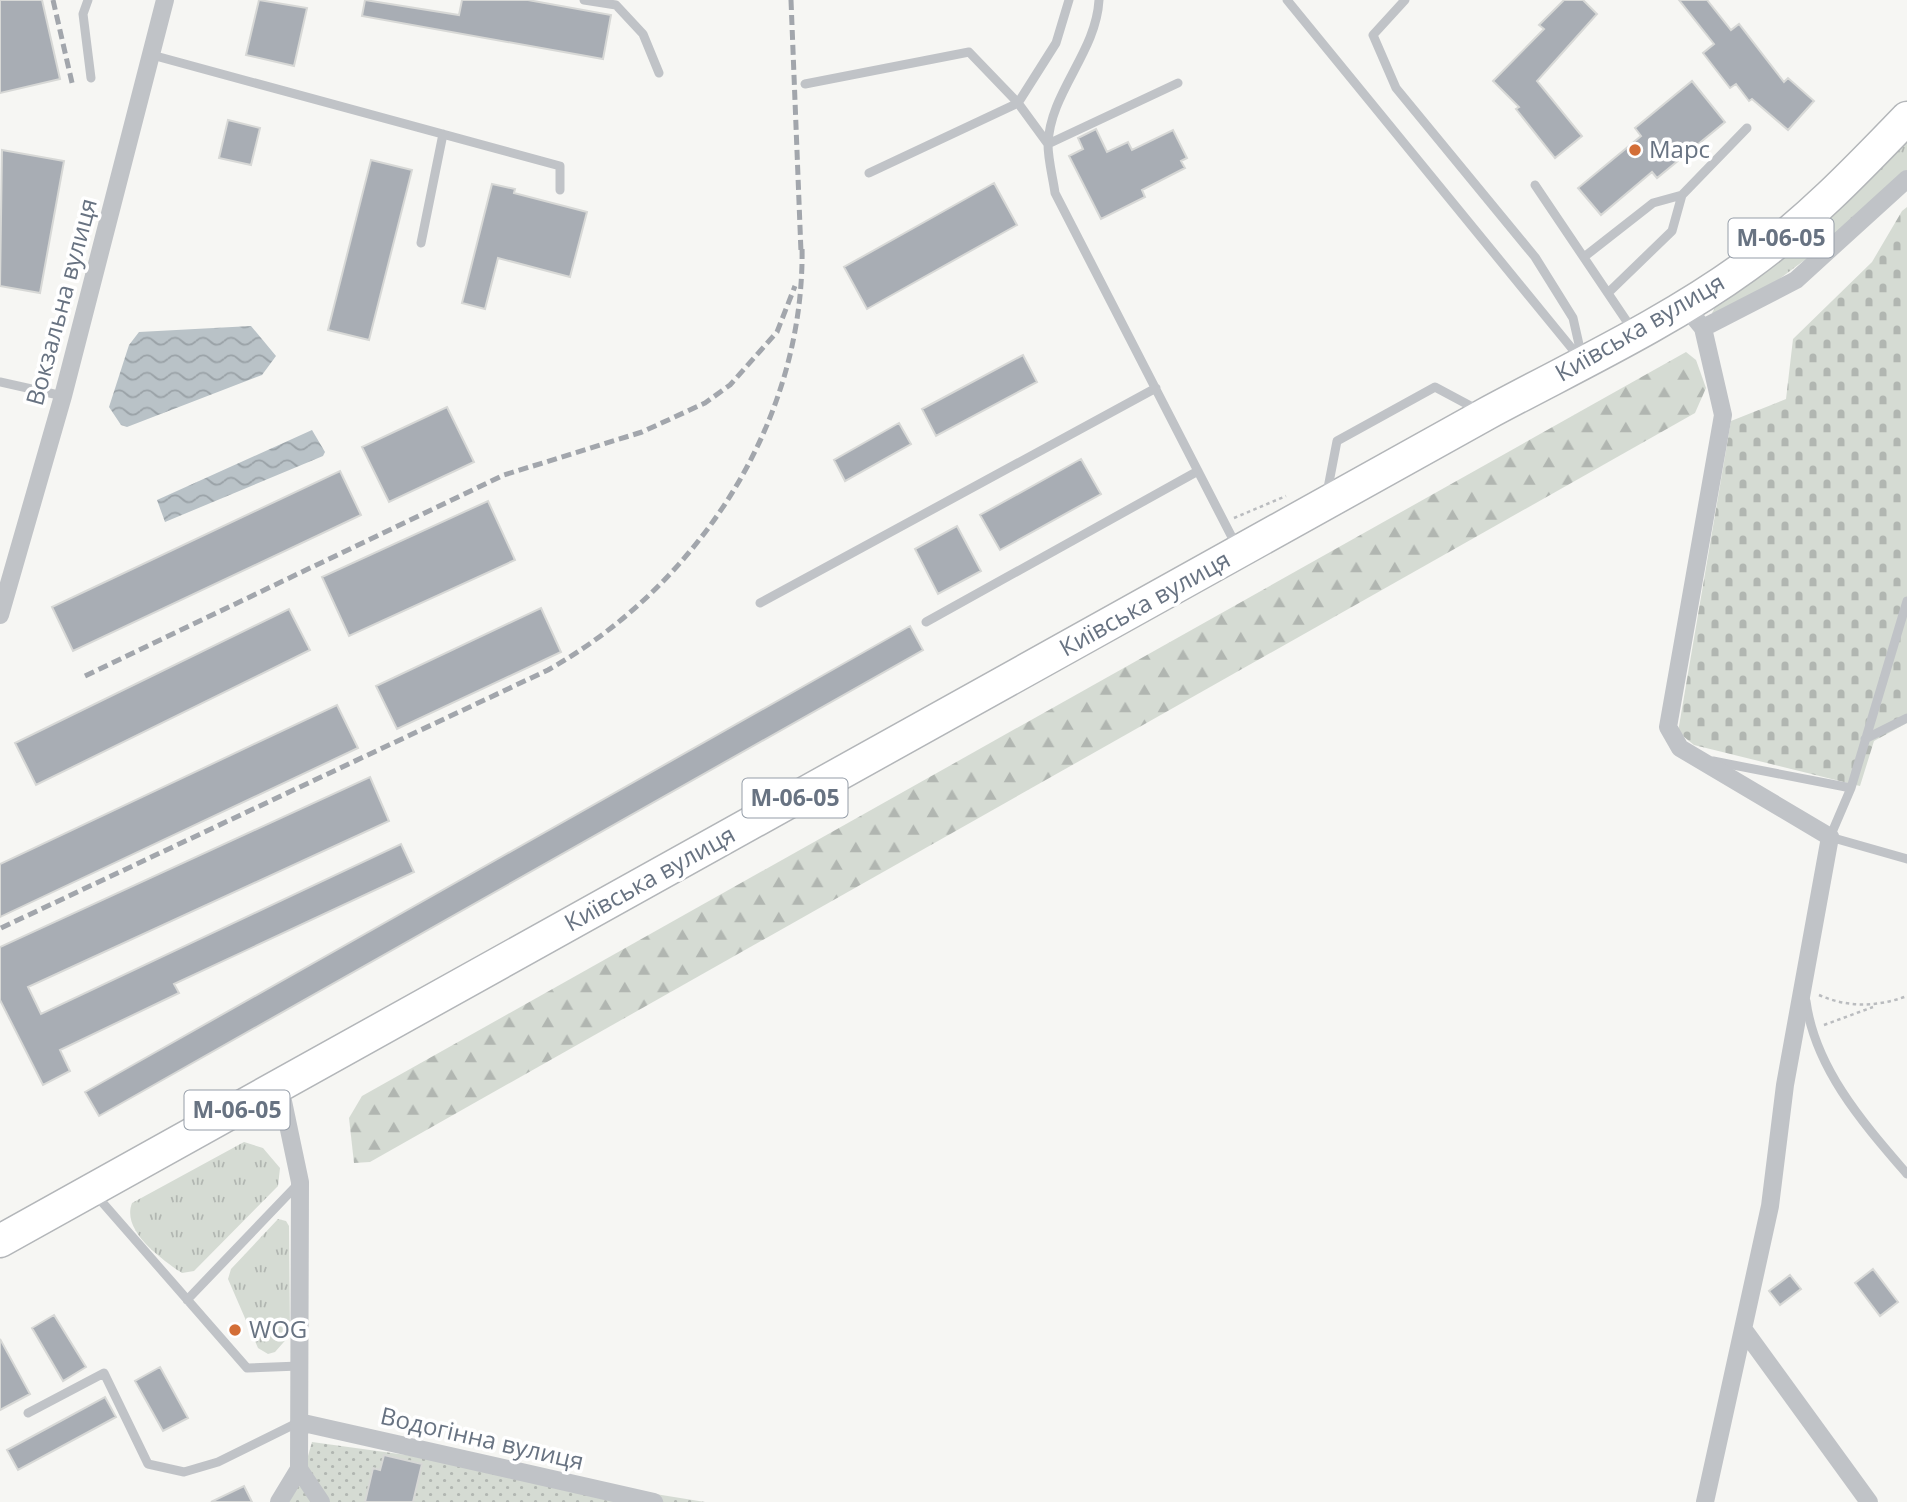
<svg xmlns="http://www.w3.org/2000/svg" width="1907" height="1502" font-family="'Open Sans',sans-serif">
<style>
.grass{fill:url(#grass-tufts)}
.forest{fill:url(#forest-firs)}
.cemetery{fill:url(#cemetery-stones)}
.garden{fill:url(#garden-dots)}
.water{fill:url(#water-waves)}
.building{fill:#a8adb4;stroke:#d7d8d6;stroke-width:2}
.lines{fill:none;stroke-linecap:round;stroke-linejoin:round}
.highway-casing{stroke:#b3b6b9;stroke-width:35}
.path{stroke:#babcbf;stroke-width:2.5;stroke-dasharray:3.5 3.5;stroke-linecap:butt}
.lane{stroke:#c0c3c7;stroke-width:9}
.street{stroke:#c0c3c7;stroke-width:18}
.highway{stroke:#fff;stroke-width:32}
.rail{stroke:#a2a6ac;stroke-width:5;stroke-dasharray:10 5;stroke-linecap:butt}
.poi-dot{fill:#d36e37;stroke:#fff;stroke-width:2.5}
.labels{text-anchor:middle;stroke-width:7;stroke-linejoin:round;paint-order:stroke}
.shield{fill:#fff;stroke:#959da8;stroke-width:2}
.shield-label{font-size:23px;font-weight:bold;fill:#687382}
.poi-label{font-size:24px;fill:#687382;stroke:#fff;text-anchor:start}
.street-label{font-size:24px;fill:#687382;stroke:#fff}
</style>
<defs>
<pattern id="grass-tufts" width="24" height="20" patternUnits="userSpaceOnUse" patternTransform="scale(1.75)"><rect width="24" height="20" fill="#d5dbd3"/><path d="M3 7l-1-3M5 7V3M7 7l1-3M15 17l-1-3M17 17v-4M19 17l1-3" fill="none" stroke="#b1b6b1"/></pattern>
<pattern id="forest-firs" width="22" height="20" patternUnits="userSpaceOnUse" patternTransform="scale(1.75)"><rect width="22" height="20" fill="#d5dbd3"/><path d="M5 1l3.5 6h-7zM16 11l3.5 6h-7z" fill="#b1b6b1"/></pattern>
<pattern id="cemetery-stones" width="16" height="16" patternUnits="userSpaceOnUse" patternTransform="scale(1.75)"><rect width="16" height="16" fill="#d5dbd3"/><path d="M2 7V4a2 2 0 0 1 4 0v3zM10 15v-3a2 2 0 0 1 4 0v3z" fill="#b1b6b1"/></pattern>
<pattern id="garden-dots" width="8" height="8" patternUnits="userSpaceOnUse" patternTransform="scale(1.75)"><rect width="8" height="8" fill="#d5dbd3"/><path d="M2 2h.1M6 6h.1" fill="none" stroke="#b1b6b1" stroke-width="1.8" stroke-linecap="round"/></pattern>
<pattern id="water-waves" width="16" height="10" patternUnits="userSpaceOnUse" patternTransform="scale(1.75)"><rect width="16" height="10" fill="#b9c2c7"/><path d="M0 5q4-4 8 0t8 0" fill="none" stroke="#9aa2a7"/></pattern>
</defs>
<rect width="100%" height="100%" fill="#f6f6f3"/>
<path class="grass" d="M1907,136V171L1822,247L1778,280L1718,314L1712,313L1718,302Z
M244,1142L263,1148L280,1168L278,1186L194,1271L182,1273C162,1259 121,1231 132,1203Z
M278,1219L286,1221L289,1226L290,1335L275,1352L268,1354L258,1348L228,1279L231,1269Z"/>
<path class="forest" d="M1686,352L1696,360L1706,388L1695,413L370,1162L354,1163L349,1118L362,1096Z"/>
<path class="cemetery" d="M1907,207V723L1874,741L1860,786L1694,745L1678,732L1731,421L1786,399L1793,339L1872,262L1902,211Z"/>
<path class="garden" d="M312,1442L457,1462L705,1502H289L302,1477Z"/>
<path class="water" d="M251,326L276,356L262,375L127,427L121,425L109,407L129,345L139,332Z
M312,430L325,452L323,456L165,522L157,500Z"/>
<path class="building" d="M0,0H42L60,79L0,93Z
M259,0L307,8L294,66L246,55Z
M365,0L459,15L462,0H528L611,15L603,59L362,16Z
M1564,0H1583L1597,14L1537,81L1582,136L1555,158L1516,109L1519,107L1493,81L1544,29L1539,25Z
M1679,0H1707L1731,30L1739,24L1784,82L1788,78L1814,101L1788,130L1752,99L1749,101L1736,84L1730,88L1703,53L1714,44Z
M1692,81L1725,122L1657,178L1652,172L1601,215L1578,188L1641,136L1635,128Z
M228,120L260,128L251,165L219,158Z
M1096,129L1107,152L1128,142L1132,150L1173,130L1187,158L1181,161L1185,168L1142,190L1145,197L1101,219L1069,156L1083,149L1078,138Z
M2,150L64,161L40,293L0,286Z
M371,160L412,170L369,340L328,330Z
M994,183L1017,225L867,309L844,267Z
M492,184L515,189L514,193L587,212L570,277L498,258L485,309L462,303Z
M1023,355L1037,382L936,436L922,409Z
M447,407L474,462L389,502L362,447Z
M899,423L911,444L845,481L834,460Z
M1081,459L1101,494L1000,550L980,515Z
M340,471L361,515L73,651L52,607Z
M488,501L515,560L349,636L322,577Z
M957,526L981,571L938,594L915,549Z
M541,608L561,652L397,729L376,686Z
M289,609L310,650L36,785L15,743Z
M910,626L923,650L99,1116L85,1092Z
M337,705L358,748L0,917V864Z
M370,777L389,821L28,987L41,1014L401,844L414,872L174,984L179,993L60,1050L70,1071L43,1085L0,1000V947Z
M1873,1269L1898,1302L1880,1316L1855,1283Z
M1790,1275L1801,1289L1780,1305L1769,1291Z
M54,1315L86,1367L63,1381L32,1328Z
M0,1339L30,1394L0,1410Z
M160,1367L188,1418L163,1431L135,1381Z
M105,1397L116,1417L18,1470L7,1450Z
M384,1455L422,1464L413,1502H365L373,1468L380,1470Z
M244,1486L252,1502H211Z"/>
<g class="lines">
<g class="highway-casing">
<path id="highway" d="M0,1241L1486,414C1573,367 1666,324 1746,266C1806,223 1856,171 1907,118"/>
</g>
<path class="path" d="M1234,518L1286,496
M1819,995C1848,1008 1878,1007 1907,996
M1824,1025L1873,1007"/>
<path class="lane" d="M88,0L83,14L91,78
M584,0L616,5L643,34L659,73
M1099,0C1096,53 1050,92 1048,144C1048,160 1053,178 1055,193L1237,547
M1287,0L1583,362L1573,318L1535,257L1396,88L1373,35L1405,0
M152,55L560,166V190
M805,84L969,52L1018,103L1056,43L1069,0
M869,173L1018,103L1048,144L1178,83
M1535,185L1632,329
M421,243L443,134
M1584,257L1653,203L1682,195
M1609,292L1672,231L1682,195L1747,128
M0,382L63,396
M1327,493L1337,441L1435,387L1478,410
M1907,601L1851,788L1830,837L1907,859
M760,603L1156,388
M926,622L1198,471
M1865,739L1907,718
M1713,761L1851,788
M1806,1001C1815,1069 1864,1124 1907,1174
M95,1194L247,1368L299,1366
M187,1300L299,1183
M28,1413L104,1373L148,1464L184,1472L218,1462L299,1422"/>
<path class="street" d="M1685,306L1703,328L1723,415L1668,727L1680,748L1830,837L1785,1085L1770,1206L1705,1502
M1703,328L1796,280L1907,179
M0,615L63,396L165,0
M1744,1330L1869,1502
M299,1422L654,1502
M299,1469L321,1502
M279,1502L299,1469L300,1182L280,1087"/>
<use href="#highway" class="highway"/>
<path class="rail" d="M53,0L73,87
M791,0L801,252
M85,676L504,475L642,432L705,403L730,385L777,332L795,286
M1,928L548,670C699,585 806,420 802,244"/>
</g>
<g class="poi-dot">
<circle cx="1635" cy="150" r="7"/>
<circle cx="235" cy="1330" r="7"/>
</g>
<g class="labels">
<g class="shield">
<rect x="1728.5" y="218.5" width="105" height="39" rx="5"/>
<rect x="742.5" y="778.5" width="105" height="39" rx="5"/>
<rect x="184.5" y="1090.5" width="105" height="39" rx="5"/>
</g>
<g class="shield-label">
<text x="1781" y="246">М-06-05</text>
<text x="795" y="806">М-06-05</text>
<text x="237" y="1118">М-06-05</text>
</g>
<g class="poi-label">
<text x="1649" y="158">Марс</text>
<text x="249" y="1338">WOG</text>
</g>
<g class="street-label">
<text transform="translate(62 302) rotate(-75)" y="8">Вокзальна вулиця</text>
<text transform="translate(1640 328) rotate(-30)" y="8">Київська вулиця</text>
<text transform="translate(1145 604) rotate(-29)" y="8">Київська вулиця</text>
<text transform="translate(650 879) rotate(-29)" y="8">Київська вулиця</text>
<text transform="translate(482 1439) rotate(13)" y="8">Водогінна вулиця</text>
</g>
</g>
</svg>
